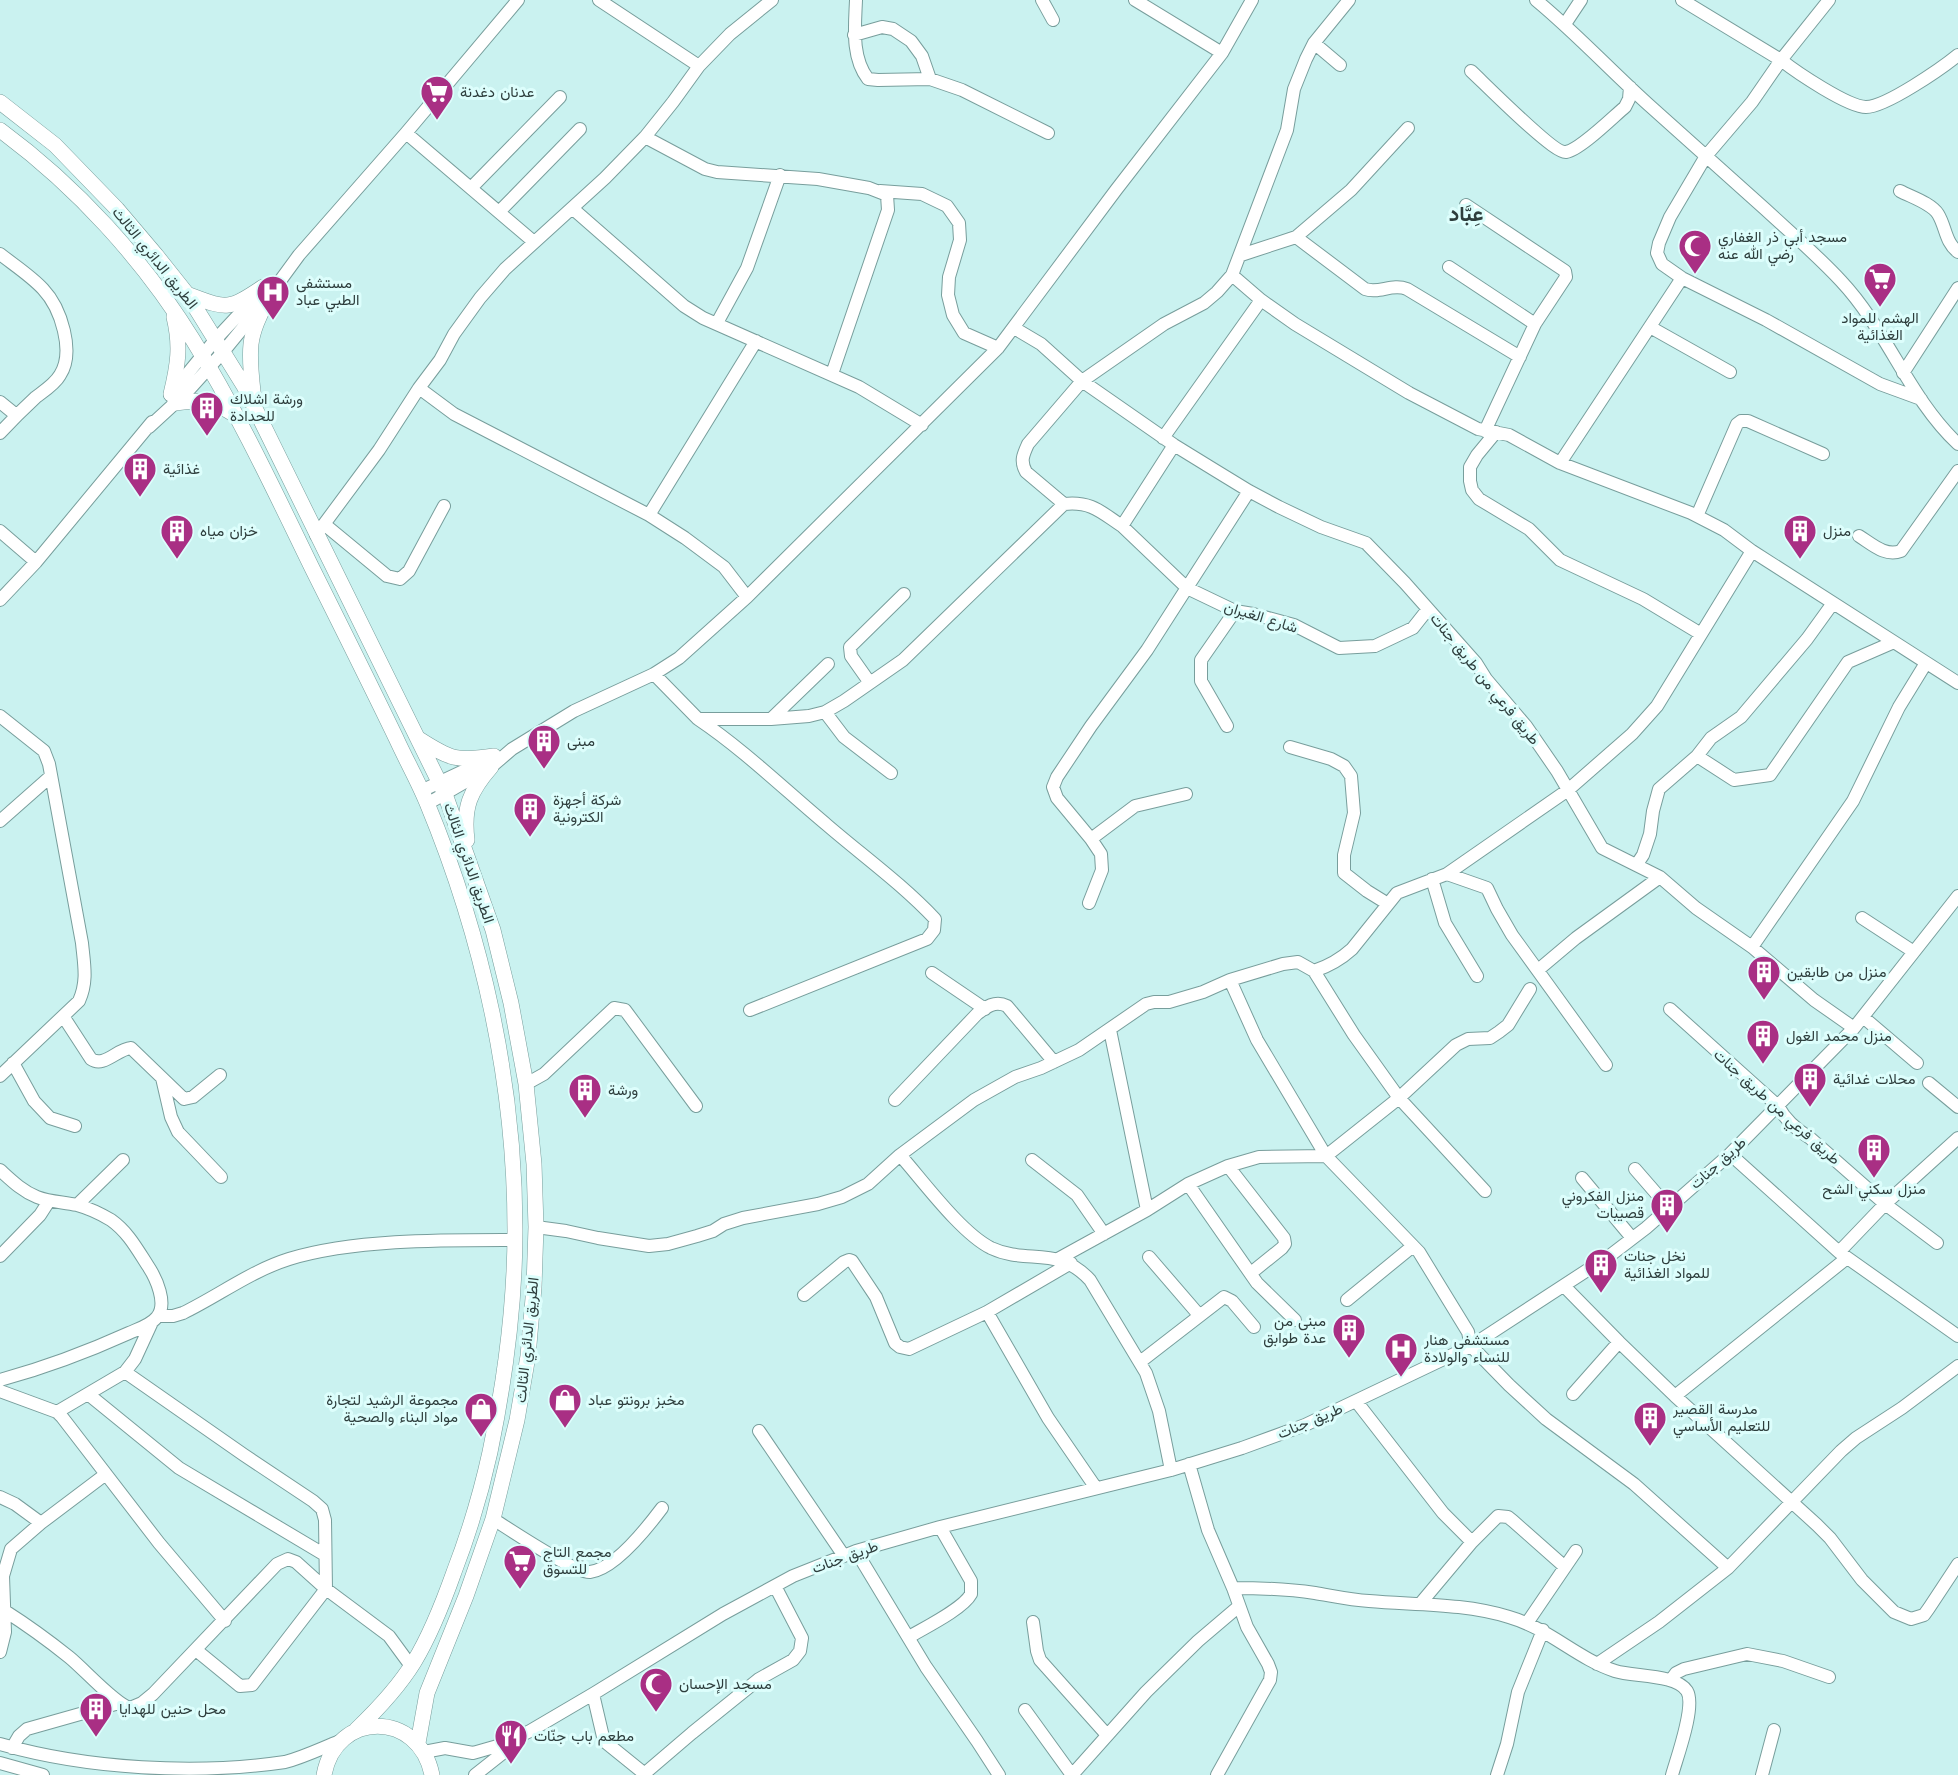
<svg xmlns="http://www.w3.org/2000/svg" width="1958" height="1775" font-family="'Work Sans',Vazirmatn,sans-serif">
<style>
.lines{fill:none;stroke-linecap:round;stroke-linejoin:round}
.minor-casing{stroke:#789e9c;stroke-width:14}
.major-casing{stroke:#789e9c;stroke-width:16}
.minor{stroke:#fff;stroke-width:12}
.major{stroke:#fff;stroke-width:15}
.labels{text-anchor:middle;stroke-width:6;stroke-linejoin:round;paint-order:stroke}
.poi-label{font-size:15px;fill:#2e3e3d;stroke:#ddfefc;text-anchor:start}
.street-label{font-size:15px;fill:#2e3e3d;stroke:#ddfefc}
.district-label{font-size:21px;font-weight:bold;fill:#2e3e3d;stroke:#ddfefc}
</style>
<rect width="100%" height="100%" fill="#caf2f0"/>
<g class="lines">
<g class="minor-casing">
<path id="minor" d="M599,0L699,66
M856,0C855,26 851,57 868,79L878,80L930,79L962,90L1048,133
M1042,0L1053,20
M1135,0L1222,53
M1536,0C1576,33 1611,71 1650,106C1688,140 1727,175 1765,209C1791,233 1818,256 1841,281C1887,330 1909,398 1958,444
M1682,0L1781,60L1829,0
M1565,24L1581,0
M854,35L882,27L893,29L911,41L922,56L930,79
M1314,43L1340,65
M1471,71C1484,83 1554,154 1566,152C1580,150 1613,117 1625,107L1629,99L1630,87
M406,133L534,242
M645,137L705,169L717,172L818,179L869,188L887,195L888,210L832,374
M471,188L560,97
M880,191L922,194L947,206L959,223L960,240L949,277L948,295L953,315L964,333L998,348
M1900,191C1911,197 1931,203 1938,214C1946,227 1945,242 1958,252
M1466,205L1565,271L1566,277L1535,324
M572,208L684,306L703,318L859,387L922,425
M499,212L580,129
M1296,237L1365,289C1379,294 1392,283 1407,289L1520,357
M0,254C14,265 31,276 43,289C61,308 75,352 60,375C55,384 44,391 36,397C23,409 12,420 0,433
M1241,255L1296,237L1351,190L1408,128
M1449,267L1535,324L1485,431
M1232,275L1287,130L1294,89L1306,59L1314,43L1349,0
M717,323L747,268L780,175
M1650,327L1730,372
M1014,328L1041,344L1082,381L1174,445L1213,469L1249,491L1279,507L1321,527L1366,543L1405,583L1476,663L1486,679L1526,726L1557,771L1602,848L1660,877L1696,908L1752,947L1814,1000L1854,1028
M1903,373L1958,288
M419,388L454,414L649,515L685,538L724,567L747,597
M170,395L216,339L257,295
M1921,399L1880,384L1766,320L1682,278L1662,264L1657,253L1659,243L1670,217L1706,156L1752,102L1781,60C1796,72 1848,107 1866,107C1886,107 1942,68 1958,55
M0,402L16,415
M149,427L186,393L223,352L269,296L299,255L406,133L518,0
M1496,432L1477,455L1470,467V481L1472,490L1479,499L1529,529L1560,560L1643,599L1701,634
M1163,438L1261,300
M1560,463L1682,278
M1064,504L1026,472C1020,461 1023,455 1028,444L1082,381L1164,324L1204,303L1217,292L1232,275L1261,300L1295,324L1409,393L1478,429L1509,435L1560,463L1691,513L1724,530L1752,551L1958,683
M649,515L756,341
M1697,516L1737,424L1741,421H1748L1823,454
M324,524L387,576L400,579L409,571L444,506
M1122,526L1187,588L1235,611L1253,614L1294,625L1339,648L1375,646L1413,628L1428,609
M0,531L36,562
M316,535L379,450L419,388L440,360L454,334L480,298L505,269L605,178L645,137L673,102L699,66L730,34L772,0
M1859,536C1872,544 1885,557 1901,551L1958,471
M0,600L36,562L152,422
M654,674L698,719H771L809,716L825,712L844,701L903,660L1064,504C1091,501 1101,512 1122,526L1174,445
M870,683L851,656L850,647L904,594
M825,712L844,737L891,773
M0,716L44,751L49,764L82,943C84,964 88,981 79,1001L0,1076
M698,719C744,750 784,789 827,825C863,856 902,884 935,919L934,930L927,939L750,1010
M771,719L828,664
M1227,726L1201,681V660L1235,611
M1290,747L1331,759L1344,766L1351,776L1354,813L1344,855V873L1367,891L1388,904
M1697,756L1734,780L1770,775L1848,662L1894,642
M421,791L489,759
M427,804L491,767L512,749L574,711L654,674L679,658L747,597L998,348L1116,190L1222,53L1252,0
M0,821L51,776
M1091,839L1135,806L1186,794
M1637,864L1643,855L1650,834L1653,811L1659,789L1697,756L1711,738L1741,717L1807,639L1833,603
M1447,874L1568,790L1632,734L1657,706L1752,551
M1432,879L1445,923L1477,976
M1089,903L1102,870L1101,854L1091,839L1057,798L1053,787L1057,777L1091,726L1147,650L1249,491
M1862,918L1914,952
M1752,947L1853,801L1899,707L1926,663
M1538,970L1576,938L1660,877
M1314,971L1354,1035L1399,1098L1485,1191
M932,973L985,1009
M1230,980L1257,1040L1326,1156L1419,1252L1468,1332L1471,1346L1509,1385L1546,1419L1634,1484L1728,1568
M1670,1009L1778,1106C1785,1120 1797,1130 1810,1138L1885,1204L1937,1243
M63,1016L91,1059C104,1068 117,1049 131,1048L184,1099L193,1097L220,1075
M1863,1017L1917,1063
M1110,1030L1147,1210
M13,1063L34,1101L50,1118L75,1126
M162,1078L171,1117L178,1132L221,1177
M1929,1083L1958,1107
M526,1084L544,1074L614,1008L625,1010L696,1106
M895,1100L977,1014C986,1007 995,1000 1007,1006L1054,1062
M1730,1154L1839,1252L1958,1336
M900,1155C923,1181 961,1233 991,1248C1027,1265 1058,1245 1090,1280L1146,1373L1159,1411L1171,1470
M1032,1160L1077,1195L1104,1234
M1228,1166L1284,1238L1285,1244L1282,1248L1251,1273
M1635,1169L1668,1207
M0,1170C11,1180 22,1191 37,1197C50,1202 64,1202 77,1205C88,1208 101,1214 111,1220C128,1232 137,1249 148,1266C156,1278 168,1304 157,1317C151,1325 138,1329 129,1333C87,1352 44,1368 0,1380
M1582,1178L1632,1238
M1188,1184L1257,1283L1295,1320
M77,1205L123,1160
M536,1227L566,1231L598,1238L649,1246L668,1244L697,1236L713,1231L724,1224L743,1218L818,1204L842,1197L868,1184L900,1155L974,1100L1015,1077L1041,1068L1079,1050L1146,1004L1154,1002H1169L1203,992L1230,980L1283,964L1298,962L1314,971C1329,966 1341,959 1352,949L1397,893L1447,874L1487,888L1497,909L1512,935L1606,1065
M1839,1252L1885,1204L1958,1138
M0,1256L40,1215L49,1201
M1149,1257L1199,1315
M1058,1259L1147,1210L1188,1184L1228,1166L1259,1157L1326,1156L1399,1098L1456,1045L1468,1039L1490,1038L1499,1032L1508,1025L1530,989
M1564,1286L1619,1342L1675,1396L1817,1525L1830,1538L1862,1580L1894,1612L1911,1619L1924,1615L1929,1608L1958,1564
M804,1295L844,1262L849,1260L852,1261L876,1297L895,1343L900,1347L909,1349L987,1312L1071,1263
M1347,1300L1413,1246
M987,1312L1048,1418L1096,1488
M159,1316H173L183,1313C218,1296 251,1271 289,1259C355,1239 445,1240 515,1240
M1140,1362L1224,1297L1232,1301L1254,1327
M125,1372L244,1455L313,1501L322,1509L325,1520L326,1589L252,1685L240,1686L196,1650
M0,1391L57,1412L62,1417L159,1543L225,1621
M88,1394L179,1468L325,1555
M1573,1394L1619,1342
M1675,1396L1847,1258
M1356,1401L1443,1513L1472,1542L1420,1604
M57,1412L125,1372L135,1359L152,1322
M759,1431L844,1556
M1189,1464L1208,1530L1233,1588L1247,1627L1268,1664L1271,1672L1270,1680L1217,1775
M0,1497L15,1504L41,1523
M493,1519C509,1529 576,1574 590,1572C615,1569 647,1528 662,1508
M1472,1542L1498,1516L1508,1517L1513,1521L1565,1567
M856,1551L926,1667L977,1741L999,1775
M0,1573L3,1576L5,1632L0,1652
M3,1576L11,1549L41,1523L106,1474
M1233,1588C1260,1588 1287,1589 1315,1593C1333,1596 1351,1600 1369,1601C1415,1605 1464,1603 1509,1617C1550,1629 1576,1658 1615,1671C1634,1677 1676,1674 1687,1691C1696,1706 1677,1757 1672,1775
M5,1611C27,1625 49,1641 69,1657C84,1669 115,1704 130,1708L142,1703L153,1694L277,1564L288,1559L296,1562L326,1589L389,1636L411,1666
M1033,1622L1037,1651L1040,1660L1107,1735
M1527,1623L1576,1551
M909,1637C924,1628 963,1609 971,1594V1581L940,1527
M1597,1664L1659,1622L1728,1568L1841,1451L1856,1438L1902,1408L1958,1366
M1671,1680L1676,1673L1684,1669L1747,1654L1783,1661L1829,1677
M593,1694L604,1741L646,1775
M1025,1710L1072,1775
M0,1744C87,1769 196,1775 285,1762C304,1757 322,1748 340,1741
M12,1748L19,1736L27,1729L119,1703
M424,1752L445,1748L473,1753L501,1745L530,1731L593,1694L723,1614L793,1576L856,1551L940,1527L1171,1470L1242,1448L1305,1425L1471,1346L1612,1254L1646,1228L1730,1154L1854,1028L1958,896
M0,1763L43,1775
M644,1774L692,1733L759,1679L793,1660L800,1651L802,1638L775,1586
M475,1775L513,1745
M1072,1775L1146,1692L1198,1641L1238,1607
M1497,1775L1507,1744L1518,1692L1543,1630
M1762,1775L1774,1730"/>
</g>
<g class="major-casing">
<path id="major" d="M0,102L55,145L117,209L156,255L187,294L244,386L445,794L493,930L511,1003L526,1084L534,1164L536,1227L534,1287L528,1356L517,1420L493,1519L466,1596L427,1693L418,1743
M0,130C76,186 143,259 193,340C238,413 275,492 313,570C341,626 369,682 396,738C406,760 418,781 427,803C483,938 515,1084 515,1230C515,1304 505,1380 490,1452C481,1493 469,1533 454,1572C443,1603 431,1634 414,1662C398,1688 378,1709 356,1730
M187,294C227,309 227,311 263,287
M171,394C178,365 181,346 174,317
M254,400C252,382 249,362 251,344C253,327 262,311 269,296
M175,403C201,399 213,401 235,415
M419,739C450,759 457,762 494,756
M467,840C463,807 470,791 491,767
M324,1775C336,1710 419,1710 432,1775"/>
</g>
<use href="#minor" class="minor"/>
<use href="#major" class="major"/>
</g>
<defs>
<g id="supermarket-pin" transform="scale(1.725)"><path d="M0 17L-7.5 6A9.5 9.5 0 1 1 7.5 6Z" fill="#a92f84" stroke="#ddfefc"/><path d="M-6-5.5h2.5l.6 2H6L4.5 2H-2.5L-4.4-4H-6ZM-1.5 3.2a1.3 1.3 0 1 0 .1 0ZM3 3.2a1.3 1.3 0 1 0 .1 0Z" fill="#fff"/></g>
<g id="mosque-pin" transform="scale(1.725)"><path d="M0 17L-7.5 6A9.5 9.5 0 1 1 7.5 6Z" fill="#a92f84" stroke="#ddfefc"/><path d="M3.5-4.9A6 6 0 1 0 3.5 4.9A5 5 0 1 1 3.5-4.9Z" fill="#fff"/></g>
<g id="hospital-pin" transform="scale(1.725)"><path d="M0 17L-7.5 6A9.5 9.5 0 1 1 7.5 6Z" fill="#a92f84" stroke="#ddfefc"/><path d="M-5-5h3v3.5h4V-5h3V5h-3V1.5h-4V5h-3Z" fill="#fff"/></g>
<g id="building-pin" transform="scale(1.725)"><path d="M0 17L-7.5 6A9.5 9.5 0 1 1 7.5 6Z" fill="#a92f84" stroke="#ddfefc"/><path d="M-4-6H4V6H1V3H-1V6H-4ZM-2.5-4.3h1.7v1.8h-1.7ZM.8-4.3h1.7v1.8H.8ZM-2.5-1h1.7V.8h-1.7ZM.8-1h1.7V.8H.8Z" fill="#fff"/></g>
<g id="shop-pin" transform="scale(1.725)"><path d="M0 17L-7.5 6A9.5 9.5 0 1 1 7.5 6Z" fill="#a92f84" stroke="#ddfefc"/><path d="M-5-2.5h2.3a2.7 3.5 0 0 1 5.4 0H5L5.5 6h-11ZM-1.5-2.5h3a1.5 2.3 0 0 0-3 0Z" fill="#fff"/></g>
<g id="restaurant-pin" transform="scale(1.725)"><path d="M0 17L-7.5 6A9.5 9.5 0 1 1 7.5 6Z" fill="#a92f84" stroke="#ddfefc"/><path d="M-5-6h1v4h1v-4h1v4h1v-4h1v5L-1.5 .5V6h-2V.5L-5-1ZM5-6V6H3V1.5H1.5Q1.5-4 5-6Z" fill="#fff"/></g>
</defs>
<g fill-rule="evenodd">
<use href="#supermarket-pin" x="437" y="92"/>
<use href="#mosque-pin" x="1695" y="246"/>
<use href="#supermarket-pin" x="1880" y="279"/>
<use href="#hospital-pin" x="273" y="292"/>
<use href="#building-pin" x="207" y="408"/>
<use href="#building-pin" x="140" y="469"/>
<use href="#building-pin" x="177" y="531"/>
<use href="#building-pin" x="1800" y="531"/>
<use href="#building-pin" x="544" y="741"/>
<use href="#building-pin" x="530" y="809"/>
<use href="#building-pin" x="1764" y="972"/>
<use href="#building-pin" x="1763" y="1036"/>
<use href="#building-pin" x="1810" y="1079"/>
<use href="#building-pin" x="585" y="1090"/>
<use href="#building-pin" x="1874" y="1150"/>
<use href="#building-pin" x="1667" y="1205"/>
<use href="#building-pin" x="1601" y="1265"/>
<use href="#building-pin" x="1349" y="1330"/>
<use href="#hospital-pin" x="1401" y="1349"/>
<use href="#shop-pin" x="565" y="1400"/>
<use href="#shop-pin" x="481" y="1409"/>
<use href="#building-pin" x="1650" y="1418"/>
<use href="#supermarket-pin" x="520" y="1561"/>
<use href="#mosque-pin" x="656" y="1684"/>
<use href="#building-pin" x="96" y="1709"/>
<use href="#restaurant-pin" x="511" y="1736"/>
</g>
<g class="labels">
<g class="poi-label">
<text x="460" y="97">عدنان دغدنة</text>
<text x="1718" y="242">مسجد أبي ذر الغفاري<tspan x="1718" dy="17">رضي الله عنه</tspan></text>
<text x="296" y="288">مستشفى<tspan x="296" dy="17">الطبي عباد</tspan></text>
<text x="1880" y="323" text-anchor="middle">الهشم للمواد<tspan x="1880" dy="17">الغذائية</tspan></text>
<text x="230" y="404">ورشة اشلاك<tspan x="230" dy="17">للحدادة</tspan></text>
<text x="163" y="474">غذائية</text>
<text x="200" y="536">خزان مياه</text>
<text x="1823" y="536">منزل</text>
<text x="567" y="746">مبنى</text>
<text x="553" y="805">شركة أجهزة<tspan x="553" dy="17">الكترونية</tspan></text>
<text x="1787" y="977">منزل من طابقين</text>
<text x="1786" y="1041">منزل محمد الغول</text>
<text x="1833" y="1084">محلات غدائية</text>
<text x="608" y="1095">ورشة</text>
<text x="1874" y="1194" text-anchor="middle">منزل سكني الشح</text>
<text x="1644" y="1201" text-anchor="end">منزل الفكروني<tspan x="1644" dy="17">قصيبات</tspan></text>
<text x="1624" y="1261">نخل جنات<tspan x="1624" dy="17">للمواد الغذائية</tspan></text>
<text x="1326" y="1326" text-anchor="end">مبنى من<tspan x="1326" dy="17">عدة طوابق</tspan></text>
<text x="1424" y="1345">مستشفى هنار<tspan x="1424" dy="17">للنساء والولادة</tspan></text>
<text x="458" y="1405" text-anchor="end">مجموعة الرشيد لتجارة<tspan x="458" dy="17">مواد البناء والصحية</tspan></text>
<text x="588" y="1405">مخبز برونتو عباد</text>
<text x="1673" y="1414">مدرسة القصير<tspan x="1673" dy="17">للتعليم الأساسي</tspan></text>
<text x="543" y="1557">مجمع التاج<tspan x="543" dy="17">للتسوق</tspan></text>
<text x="679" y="1689">مسجد الإحسان</text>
<text x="119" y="1714">محل حنين للهدايا</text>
<text x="534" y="1741">مطعم باب جنّات</text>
</g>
<g class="street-label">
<text transform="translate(155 258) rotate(51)" y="5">الطريق الدائري الثالث</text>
<text transform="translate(1261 617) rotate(17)" y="5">شارع الغيران</text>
<text transform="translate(1485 679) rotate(51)" y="5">طريق فرعي من طريق جنات</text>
<text transform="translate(469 863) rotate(71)" y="5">الطريق الدائري الثالث</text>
<text transform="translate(1777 1107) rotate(42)" y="5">طريق فرعي من طريق جنات</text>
<text transform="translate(1718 1163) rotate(-42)" y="5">طريق جنات</text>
<text transform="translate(527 1340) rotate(-84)" y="5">الطريق الدائري الثالث</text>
<text transform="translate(1310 1421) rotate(-23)" y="5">طريق جنات</text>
<text transform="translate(845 1557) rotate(-20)" y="5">طريق جنات</text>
</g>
<g class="district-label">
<text x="1466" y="221">عِبَّاد</text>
</g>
</g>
</svg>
